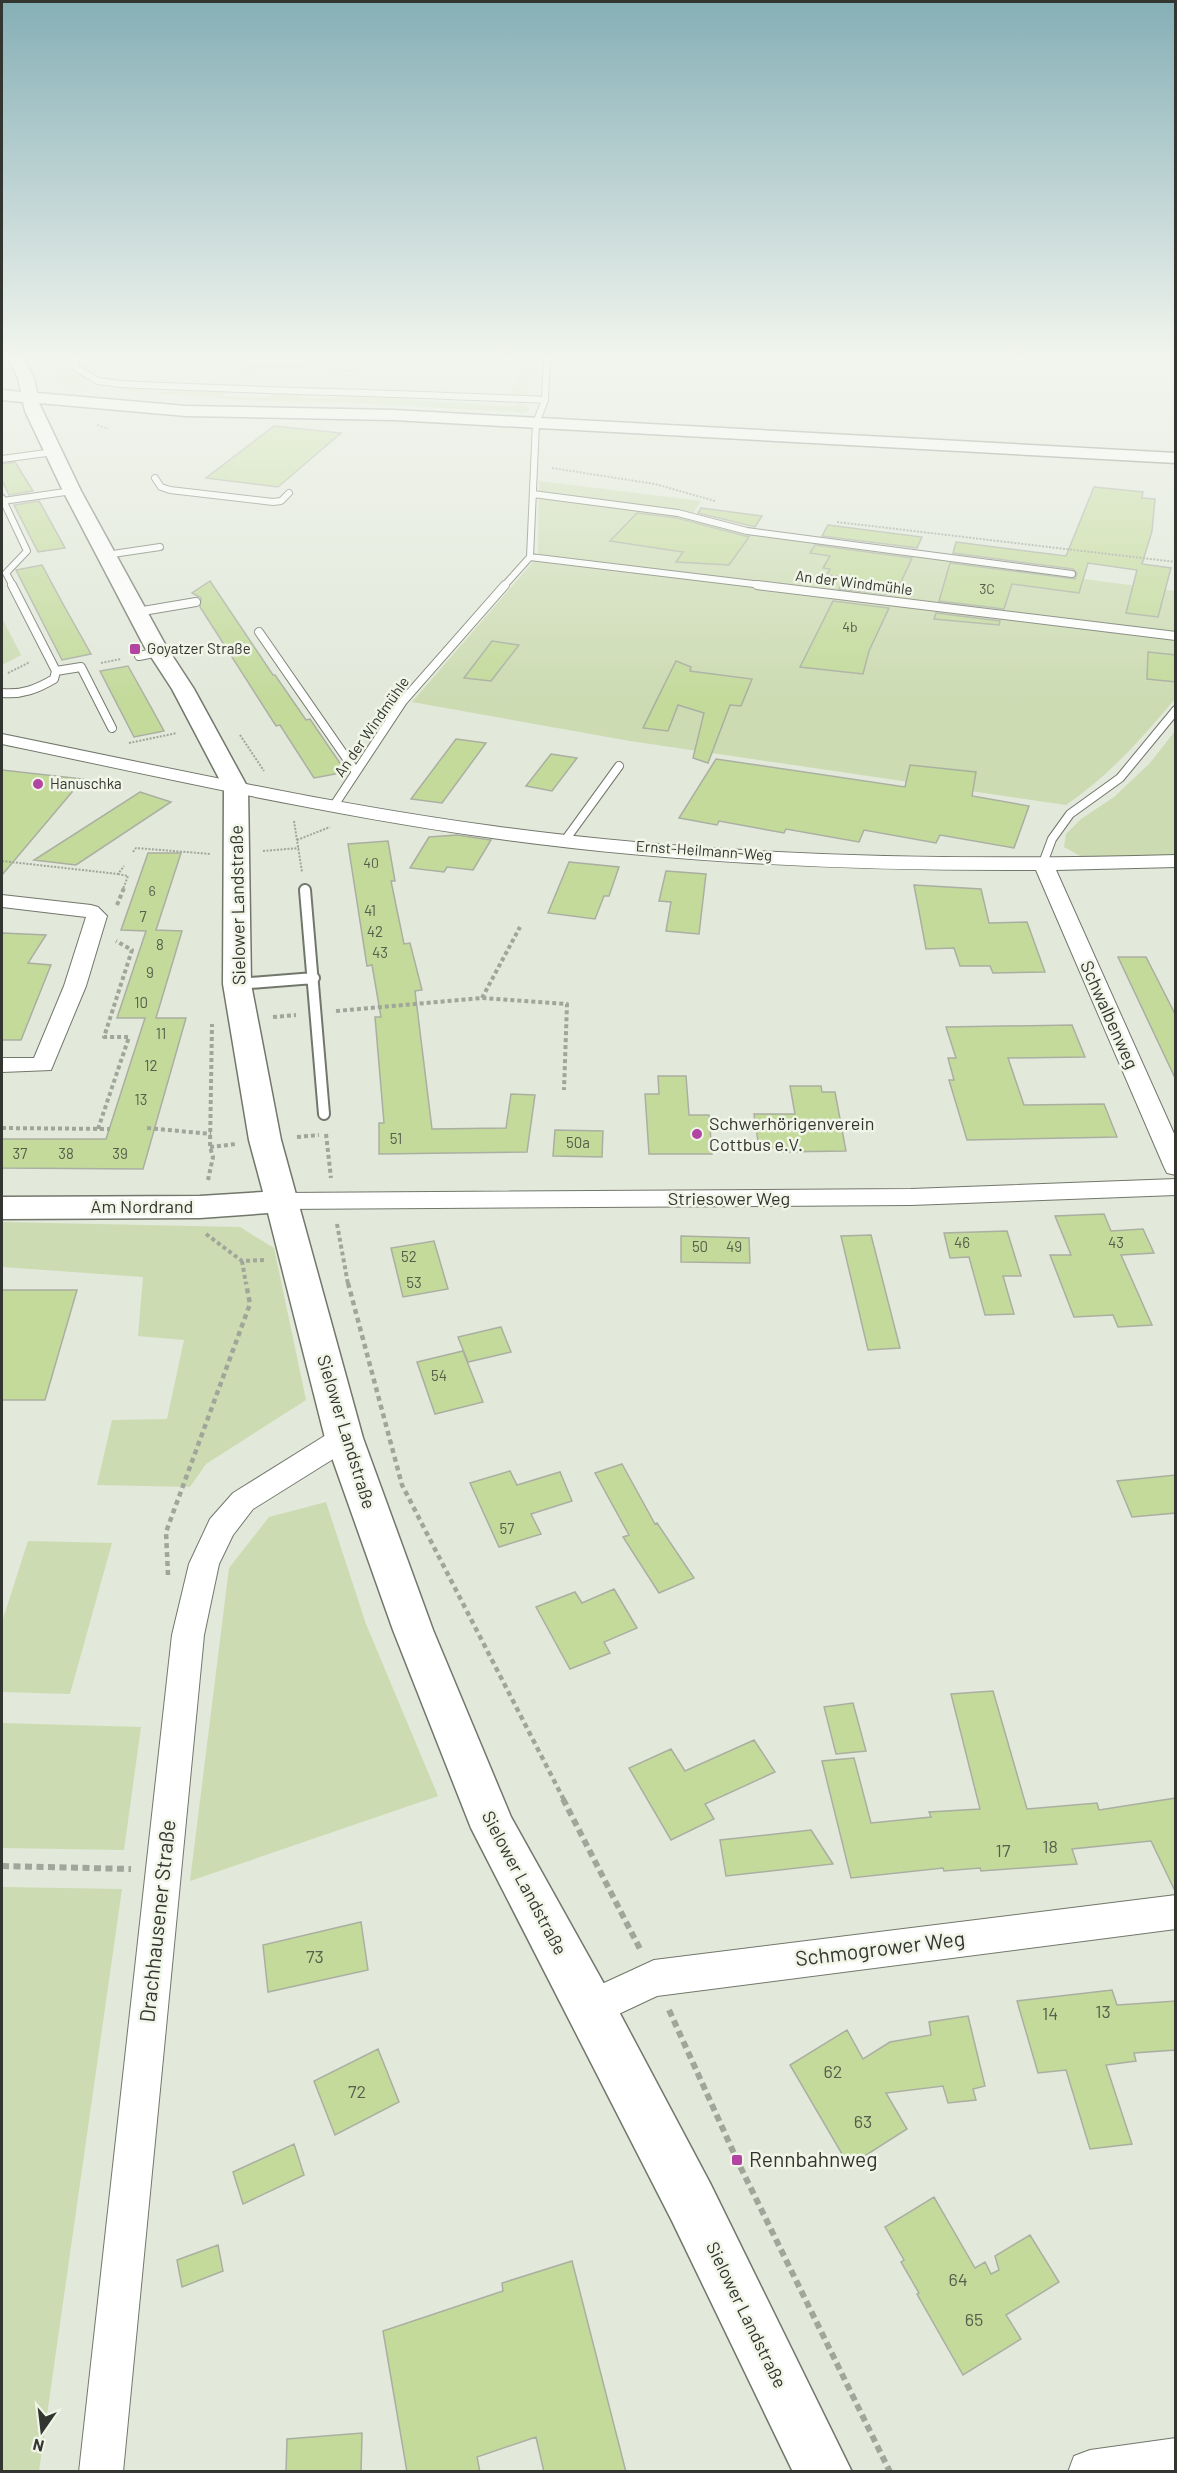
<svg xmlns="http://www.w3.org/2000/svg" width="1177" height="2473" font-family="Barlow,sans-serif">
<style>
.green{fill:#ccdbb2}
.water{fill:#92a76a}
.building{fill:#c3da9b;stroke:#aaafa2;stroke-width:1.5}
.lines{fill:none;stroke-linecap:round;stroke-linejoin:round}
.lane-far2-casing{stroke:#72776b;stroke-width:8}
.lane-far1-casing{stroke:#72776b;stroke-width:10}
.lane-casing{stroke:#72776b;stroke-width:14}
.street-casing{stroke:#72776b;stroke-width:2}
.secondary-casing{stroke:#72776b;stroke-width:3}
.path-far3{stroke:#a1a69b;stroke-width:2;stroke-dasharray:2 1.5;stroke-linecap:butt}
.path-far2{stroke:#a1a69b;stroke-width:4;stroke-dasharray:4 3;stroke-linecap:butt}
.path-far1{stroke:#a1a69b;stroke-width:4.5;stroke-dasharray:5 4;stroke-linecap:butt}
.path{stroke:#a1a69b;stroke-width:6;stroke-dasharray:7 4.5;stroke-linecap:butt}
.lane-far2{stroke:#fff;stroke-width:6}
.lane-far1{stroke:#fff;stroke-width:8}
.lane{stroke:#fff;stroke-width:10}
.street{fill:#fff;fill-rule:evenodd}
.secondary{fill:#fff;fill-rule:evenodd}
.poi-dot{fill:#b345a2;stroke:#f0f5e7;stroke-width:2}
.labels{text-anchor:middle;stroke-width:5;stroke-linejoin:round;paint-order:stroke}
.far-number-label{font-size:14px;fill:#575e4b}
.far-street-label{font-size:15px;fill:#333530;stroke:#f0f5e7}
.far-poi-label{font-size:15px;fill:#333530;stroke:#f0f5e7;text-anchor:start}
.number-label{font-size:15px;fill:#575e4b}
.street-label{font-size:18px;fill:#333530;stroke:#f0f5e7}
.poi-label{font-size:18px;fill:#333530;stroke:#f0f5e7;text-anchor:start}
.near-number-label{font-size:18px;fill:#575e4b}
.near-street-label{font-size:21px;fill:#333530;stroke:#f0f5e7}
.near-poi-label{font-size:21px;fill:#333530;stroke:#f0f5e7;text-anchor:start}
</style>
<rect width="100%" height="100%" fill="#e2e8da"/>
<path class="green" d="M531,358L527,394H496H508Z
M66,360L69,371L87,380L83,387L166,392L170,389L227,392L224,396L266,398L270,395H300L302,399L356,397L357,393H367L365,397L514,406L517,402L525,404L530,409L526,413L336,402L257,401L68,386L54,381L61,380L55,373L58,362Z
M539,481L701,501L690,518L748,534L1175,591V699C1142,738 1109,776 1066,805L630,741L412,702L538,556Z
M2,618L21,655L2,665Z
M1175,731V855L1084,858L1064,847L1066,834L1081,819L1114,797L1150,763Z
M2,1222L240,1227L274,1248L306,1400L206,1464L190,1487L97,1485L112,1420L167,1419L184,1340L138,1336L143,1277L2,1267Z
M326,1502L366,1624L438,1796L190,1881L229,1568L269,1517Z
M28,1541L112,1543L70,1694L2,1692V1622Z
M2,1723L141,1727L124,1850L2,1848Z
M2,1887L122,1889L39,2471H2Z"/>
<path class="water" d="M176,354L230,356L232,354H281L271,358L243,355L234,359L209,358L199,361L195,358L192,361L175,362Z"/>
<path class="building" d="M274,426L341,433L278,487L206,478Z
M15,462L33,491L9,495L2,480V464Z
M1094,487L1143,492L1142,498L1155,499L1152,531L1142,564L1171,568L1158,617L1126,613L1137,570L1088,563L1079,593L1012,584L1004,609L939,601L950,563L1075,579L1077,573L1073,569L953,553L956,542L1066,556Z
M39,501L42,506L65,548L38,552L14,505Z
M701,508L762,516L755,527L698,513Z
M637,513L677,518L749,537L729,565L676,562L683,552L610,541Z
M828,525L922,537L917,548L822,536Z
M815,545L912,558L895,595L839,589L845,577L827,575L830,569L823,568L830,556L810,553Z
M42,565L63,604L91,654L62,660L16,570Z
M210,581L273,675H275L306,720L310,719L346,772L314,778L280,725L276,726L200,607L201,598L192,593Z
M833,601L889,608L869,651L863,674L800,667Z
M936,613L1000,621L999,625L934,619Z
M492,641L519,645L491,681L464,678Z
M1148,652L1176,655V682L1147,679Z
M676,661L691,667L690,671L752,679L741,706L730,705L708,763L693,758L704,713L678,705L668,731L643,728Z
M128,666L147,700L164,731L134,737L100,671Z
M456,739L486,743L442,803L411,799Z
M551,754L577,758L552,791L526,786Z
M716,759L905,787L910,765L976,772L972,796L1029,806L1014,848L940,835L936,843L864,830L859,842L786,829L784,833L719,821L717,825L679,818Z
M2,770L83,779L2,875Z
M140,792L171,802L76,865L34,860Z
M457,835L491,840L473,870L447,867L444,872L410,868L429,837Z
M388,841L395,881H391L404,944L410,943L422,990L415,991L432,1129L506,1128L511,1094L535,1095L527,1152L379,1154V1123H384L375,1017H381L372,965L367,966L348,844Z
M148,853H181L156,930L182,931L156,1018H186L143,1169L2,1168V1139H106L145,1018H117L146,931L121,930Z
M569,862L619,867L609,896H604L595,919L548,913Z
M666,871L706,874L699,934L666,931L671,902L659,901Z
M914,885L981,889L989,923L1027,922L1045,972L993,973L990,966H960L954,948L926,949Z
M2,933L46,935L28,963L51,965L21,1040H2Z
M1118,957H1146L1176,1016V1080Z
M1072,1025L1085,1057L1008,1058L1024,1105L1104,1104L1117,1137L967,1140L949,1080H954L948,1058H956L946,1027Z
M658,1076H686L689,1115H709L712,1154H649L645,1094H659Z
M790,1086H821L822,1092H835L846,1151L780,1152L779,1148H759L754,1114H795Z
M555,1130L603,1131L602,1157L553,1156Z
M1104,1214L1111,1231L1143,1229L1154,1253L1121,1255L1152,1325L1118,1327L1113,1315L1074,1317L1050,1255H1071L1055,1216Z
M1007,1231L1021,1276H1003L1014,1314L985,1315L969,1257L950,1258L944,1233Z
M871,1235L900,1348L868,1350L841,1236Z
M681,1236L749,1238L750,1263L681,1262Z
M434,1241L448,1289L403,1297L391,1248Z
M2,1290H77L45,1400H2Z
M501,1327L511,1352L468,1362L458,1337Z
M463,1351L483,1402L435,1414L417,1362Z
M622,1464L655,1524L657,1523L694,1578L659,1593L623,1537L629,1535L595,1473Z
M510,1471L517,1485L560,1472L572,1501L531,1514L541,1534L499,1547L470,1483Z
M1176,1475V1513L1132,1517L1117,1481Z
M614,1589L637,1628L604,1642L610,1653L570,1669L536,1607L575,1592L582,1603Z
M993,1691L1027,1809L1097,1803L1099,1810L1176,1798V1893L1151,1841L1072,1849L1077,1864L981,1871L980,1868L944,1871L943,1868L851,1878L822,1761L854,1758L871,1823L931,1817L929,1812L980,1809L951,1694Z
M853,1703L866,1751L836,1754L824,1707Z
M754,1740L775,1772L705,1804L714,1819L671,1840L629,1768L671,1749L685,1771Z
M811,1830L833,1864L726,1876L720,1840Z
M361,1922L368,1970L268,1992L263,1945Z
M1112,1990L1117,2005L1176,2001V2050L1134,2053L1136,2061L1106,2065L1132,2144L1090,2149L1066,2070L1038,2073L1017,2001Z
M968,2016L985,2086L973,2089L976,2100L948,2103L943,2086L886,2093L907,2129L849,2166L790,2065L847,2030L863,2059L890,2042L931,2035L929,2022Z
M378,2049L399,2102L335,2135L314,2081Z
M294,2144L304,2175L243,2204L233,2172Z
M934,2197L975,2268L985,2262L991,2274L999,2270L995,2256L1030,2235L1059,2282L1006,2315L1021,2339L963,2375L917,2294L919,2293L901,2262L904,2260L885,2227Z
M218,2245L223,2271L182,2287L177,2260Z
M572,2261L626,2472H544L536,2437L477,2457L480,2472H407L383,2331L503,2291L502,2283Z
M362,2433L361,2472H286L287,2439Z"/>
<g class="lines">
<g class="lane-far2-casing">
<path id="lane-far2" d="M72,354L76,368L98,381L120,384C262,391 403,393 545,400
M2,459L54,452
M155,478L161,487L170,490L273,502L281,501L289,493
M533,494L678,513L747,531L1072,574
M2,498L27,551L6,573L13,586
M3,501L72,491
M106,555L160,547
M530,557L770,586
M504,586L530,557L536,423L545,400L547,354"/>
</g>
<g class="lane-far1-casing">
<path id="lane-far1" d="M757,585L1176,636
M137,612L196,602
M259,632L356,772
M139,656L159,652
M56,671L81,667L112,728
M2,693C22,695 37,689 54,679L56,671L12,585
M333,807L403,701L505,585
M566,839L619,766
M1043,863L1052,839L1070,814L1120,778L1176,710"/>
</g>
<g class="lane-casing">
<path id="lane" d="M305,890L324,1114
M237,984L314,978"/>
</g>
<g class="street-casing">
<path id="street" d="M2,734C165,767 328,804 493,826C719,857 948,861 1176,855V867L1056,870L1176,1138V1175L1167,1173L1164,1167L1036,870C854,871 672,863 492,838C327,815 165,778 2,744Z
M2,895L91,905L98,907L107,916L86,986L51,1070L2,1072V1058H34L64,986L86,917L2,907Z
M1176,1179V1195L911,1205L282,1209L273,1207L270,1201L273,1195L282,1193L911,1189Z
M344,1427L354,1430L358,1438L354,1446L253,1509L233,1535L219,1564L204,1635L123,2472H79L172,1635L189,1564L210,1519L233,1493L334,1430Z
M1176,1895V1929L657,1996L591,2027L578,2021L572,2008L578,1995L654,1960Z
M1176,2438V2472H1068L1074,2456L1090,2450Z"/>
</g>
<g class="secondary-casing">
<path id="secondary" d="M6,354H21L34,378L37,393L186,406L394,410L1176,453V463L394,420L186,416L39,403L81,491L166,646L194,689L248,788L251,984L281,1140L363,1438L433,1630L511,1817L608,1991L710,2183L852,2472H793L672,2221L471,1828L393,1630L325,1438L268,1213L200,1218L2,1219V1197L200,1196L263,1192L249,1140L223,984L224,788L172,689L144,646L63,491L25,411L23,402L2,400V390L21,392L18,378Z"/>
</g>
<path class="path-far3" d="M45,354L49,361L46,369
M240,368L332,365V369L355,371
M97,425L108,429
M552,468L655,484L715,501
M837,522L1176,562
M101,663L121,659
M8,673L30,662
M240,735L264,771
M129,743L177,733
M294,821L302,872
M297,840L330,827
M263,851L299,848
M133,852L136,848L211,854
M2,861L118,874L124,866
M118,874L128,876L123,889"/>
<path class="path-far2" d="M117,905L124,888
M482,998L520,927
M336,1011L482,998L567,1004L564,1090
M273,1017L296,1015
M2,1128L110,1129
M147,1128L211,1134
M98,1129L129,1037H104L132,950L116,941
M326,1134L331,1178
M297,1137L319,1135
M210,1147L236,1144
M208,1180L213,1157L210,1147L212,1024
M337,1224L348,1284
M206,1234L242,1261L264,1260
M242,1261L246,1284"/>
<path class="path-far1" d="M348,1283L402,1485L564,1800
M168,1575L166,1532L250,1304L246,1283"/>
<path class="path" d="M563,1799L641,1951
M2,1866L131,1869
M669,2010L737,2160L890,2472"/>
<use href="#lane-far2" class="lane-far2"/>
<use href="#lane-far1" class="lane-far1"/>
<use href="#lane" class="lane"/>
<use href="#street" class="street"/>
<use href="#secondary" class="secondary"/>
</g>
<linearGradient id="sky" x2="0" y2="1"><stop stop-color="#85afb6"/><stop offset="0.51" stop-color="#f2f5ee"/><stop offset="1" stop-color="#f2f5ee" stop-opacity="0"/></linearGradient>
<rect width="1177" height="700" fill="url(#sky)"/>
<g class="poi-dot">
<rect x="129" y="643" width="12" height="12" rx="3"/>
<circle cx="38" cy="784" r="6"/>
<circle cx="697" cy="1134" r="6"/>
<rect x="731" y="2154" width="12" height="12" rx="3"/>
</g>
<g class="labels">
<g class="far-number-label">
<text x="987" y="594">3C</text>
<text x="850" y="632">4b</text>
<text x="371" y="868">40</text>
<text x="152" y="896">6</text>
</g>
<g class="far-street-label">
<text transform="translate(854 583) rotate(7)" y="5">An der Windmühle</text>
<text transform="translate(372 727) rotate(-55)" y="5">An der Windmühle</text>
<text transform="translate(704 851) rotate(4)" y="5">Ernst-Heilmann-Weg</text>
</g>
<g class="far-poi-label">
<text x="147" y="654">Goyatzer Straße</text>
<text x="50" y="789">Hanuschka</text>
</g>
<g class="number-label">
<text x="370" y="916">41</text>
<text x="143" y="922">7</text>
<text x="375" y="937">42</text>
<text x="160" y="950">8</text>
<text x="380" y="958">43</text>
<text x="150" y="978">9</text>
<text x="141" y="1008">10</text>
<text x="161" y="1039">11</text>
<text x="151" y="1071">12</text>
<text x="141" y="1105">13</text>
<text x="396" y="1144">51</text>
<text x="578" y="1148">50a</text>
<text x="20" y="1159">37</text>
<text x="66" y="1159">38</text>
<text x="120" y="1159">39</text>
<text x="962" y="1248">46</text>
<text x="1116" y="1248">43</text>
<text x="700" y="1252">50</text>
<text x="734" y="1252">49</text>
<text x="409" y="1262">52</text>
<text x="414" y="1288">53</text>
<text x="439" y="1381">54</text>
<text x="507" y="1534">57</text>
</g>
<g class="street-label">
<text transform="translate(238 905) rotate(-91)" y="6">Sielower Landstraße</text>
<text transform="translate(1109 1015) rotate(66)" y="6">Schwalbenweg</text>
<text x="729" y="1205">Striesower Weg</text>
<text x="142" y="1213">Am Nordrand</text>
<text transform="translate(346 1432) rotate(73)" y="6">Sielower Landstraße</text>
<text transform="translate(524 1883) rotate(62)" y="6">Sielower Landstraße</text>
<text transform="translate(746 2315) rotate(64)" y="6">Sielower Landstraße</text>
</g>
<g class="poi-label">
<text x="709" y="1130">Schwerhörigenverein<tspan x="709" dy="21">Cottbus e.V.</tspan></text>
</g>
<g class="near-number-label">
<text x="1050" y="1853">18</text>
<text x="1003" y="1857">17</text>
<text x="315" y="1963">73</text>
<text x="1103" y="2018">13</text>
<text x="1050" y="2020">14</text>
<text x="833" y="2078">62</text>
<text x="357" y="2098">72</text>
<text x="863" y="2128">63</text>
<text x="958" y="2286">64</text>
<text x="974" y="2326">65</text>
</g>
<g class="near-street-label">
<text transform="translate(158 1921) rotate(-84)" y="7">Drachhausener Straße</text>
<text transform="translate(880 1949) rotate(-7)" y="7">Schmogrower Weg</text>
</g>
<g class="near-poi-label">
<text x="749" y="2167">Rennbahnweg</text>
</g>
</g>
<rect width="1177" height="2473" fill="none" stroke="#333530" stroke-width="6"/>
<g transform="translate(42 2431) rotate(194)" stroke="#f0f5e7" stroke-width="4.5" paint-order="stroke">
<path d="M0-4.5L10 22L0 15L-10 22Z" fill="#333530"/>
<text y="-9" font-size="16" font-weight="bold" text-anchor="middle" fill="#333530">N</text>
</g>
</svg>
